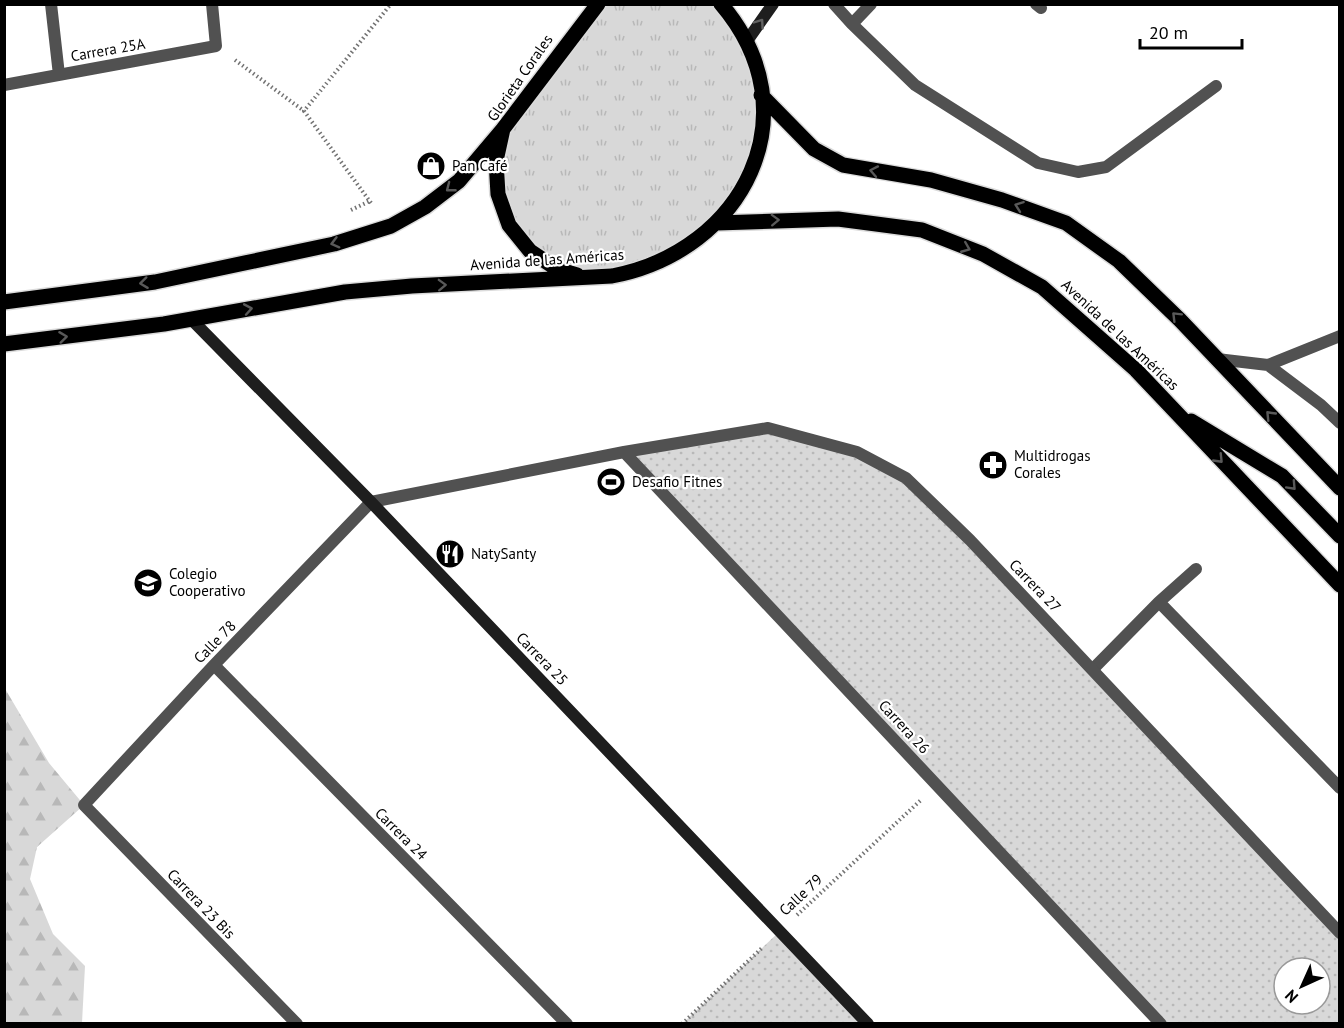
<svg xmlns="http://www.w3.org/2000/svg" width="1344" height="1028" font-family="'PT Sans',sans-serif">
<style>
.grass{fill:url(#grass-tufts)}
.forest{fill:url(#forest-firs)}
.park{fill:url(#park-dots);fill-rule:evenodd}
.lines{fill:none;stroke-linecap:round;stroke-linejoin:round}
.primary-casing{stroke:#dbdbdb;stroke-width:18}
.path{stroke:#737373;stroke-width:4;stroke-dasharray:1.5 3;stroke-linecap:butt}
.lane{stroke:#515151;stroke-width:12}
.street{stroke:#515151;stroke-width:12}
.secondary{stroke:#1e1e1e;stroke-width:12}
.primary{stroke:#000;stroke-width:15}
.oneway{stroke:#626262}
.oneway2{stroke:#595959}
.labels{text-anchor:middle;stroke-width:4.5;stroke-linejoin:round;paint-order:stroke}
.street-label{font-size:15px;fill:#000;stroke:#fff}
.poi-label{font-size:15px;fill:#000;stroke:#fff;text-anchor:start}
</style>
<defs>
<pattern id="grass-tufts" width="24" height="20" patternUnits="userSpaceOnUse" patternTransform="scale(1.5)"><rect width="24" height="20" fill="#d8d8d8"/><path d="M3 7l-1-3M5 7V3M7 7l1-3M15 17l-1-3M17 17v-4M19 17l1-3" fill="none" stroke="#b8b8b8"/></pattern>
<pattern id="forest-firs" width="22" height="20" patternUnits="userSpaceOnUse" patternTransform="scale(1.5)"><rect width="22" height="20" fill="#d8d8d8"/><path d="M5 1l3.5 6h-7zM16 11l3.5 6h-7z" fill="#b8b8b8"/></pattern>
<pattern id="park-dots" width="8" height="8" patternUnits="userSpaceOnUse" patternTransform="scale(1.5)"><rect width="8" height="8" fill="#d8d8d8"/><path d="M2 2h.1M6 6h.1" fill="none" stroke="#b8b8b8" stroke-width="1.8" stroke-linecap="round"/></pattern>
</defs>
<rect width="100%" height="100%" fill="#fff"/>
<path class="grass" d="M598,5H721L734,20L761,95L748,178L693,245L589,278L530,251L498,194L503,129Z"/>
<path class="forest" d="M4,687L49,763L84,805L37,847L30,879L53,934L85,966L82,1023H5Z"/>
<path class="park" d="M768,428L813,438L906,478L1339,933V1023H1161L624,452ZM1284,968H1320V1004H1284Z
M780,931L868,1024H682Z"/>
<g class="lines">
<g class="primary-casing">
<path id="primary" d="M761,95L814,149L843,165L931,180L1002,200L1066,223L1119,261L1180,320L1340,488
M717,223L838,219L922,230L983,254L1042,287L1136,370L1340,585
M577,275L557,269L530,251L509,225L498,194L496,161L503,129L598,4
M4,302L155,282L334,244L391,226L425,207L459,181L503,129
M4,344L164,324L345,292L412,286L612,276C744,251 814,113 721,4
M1191,421L1282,476L1340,536"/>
</g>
<path class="path" d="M235,60L304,111
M371,203L304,111L391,4
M351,210L370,201
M797,915L921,800
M682,1024L763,947"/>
<path class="lane" d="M834,4L852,24L871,4
M1036,4L1041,8
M852,24L915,85L1038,163L1078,172L1106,167L1216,86
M1217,359L1268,365L1321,405L1340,423
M1268,365L1340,336
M1159,602L1340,788
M1093,669L1159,602L1196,569"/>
<path class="street" d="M51,4L59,75
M4,85L216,46L212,4
M624,452L1161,1024
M214,665L567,1024
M297,1024L84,805L214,665L371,502L624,452L768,428L857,452L906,478L970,540L1340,933"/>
<path class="secondary" d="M747,41L773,4
M191,319L371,502L868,1024"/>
<use href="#primary" class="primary"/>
</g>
<defs><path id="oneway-chevron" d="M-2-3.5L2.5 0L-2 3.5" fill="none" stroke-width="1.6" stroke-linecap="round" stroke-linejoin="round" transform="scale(1.5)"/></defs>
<use class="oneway" href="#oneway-chevron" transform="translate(760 23) rotate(-55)"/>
<g class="oneway2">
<use href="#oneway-chevron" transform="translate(874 171) rotate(-169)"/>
<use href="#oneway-chevron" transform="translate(450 188) rotate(142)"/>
<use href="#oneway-chevron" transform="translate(1019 206) rotate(-160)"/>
<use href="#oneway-chevron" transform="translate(775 220) rotate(-2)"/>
<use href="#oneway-chevron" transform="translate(335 243) rotate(165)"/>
<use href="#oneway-chevron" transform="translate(966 248) rotate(22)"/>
<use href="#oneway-chevron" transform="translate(144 283) rotate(173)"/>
<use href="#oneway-chevron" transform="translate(442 285) rotate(-2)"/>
<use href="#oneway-chevron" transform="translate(248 309) rotate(-10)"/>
<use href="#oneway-chevron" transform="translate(1176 316) rotate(-135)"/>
<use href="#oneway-chevron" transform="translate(63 337) rotate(-7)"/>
<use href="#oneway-chevron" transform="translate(1270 415) rotate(-134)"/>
<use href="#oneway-chevron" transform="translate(1219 459) rotate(46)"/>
<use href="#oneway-chevron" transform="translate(1292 486) rotate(47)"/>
</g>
<defs>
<g id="shop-disc" transform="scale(1.5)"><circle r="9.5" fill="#000" stroke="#fff"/><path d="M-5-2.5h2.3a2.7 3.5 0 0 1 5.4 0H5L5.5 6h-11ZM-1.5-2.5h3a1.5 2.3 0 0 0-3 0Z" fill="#fff"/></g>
<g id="pharmacy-disc" transform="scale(1.5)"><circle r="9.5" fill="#000" stroke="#fff"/><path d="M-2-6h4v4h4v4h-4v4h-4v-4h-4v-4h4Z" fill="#fff"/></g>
<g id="stadium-disc" transform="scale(1.5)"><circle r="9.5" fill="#000" stroke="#fff"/><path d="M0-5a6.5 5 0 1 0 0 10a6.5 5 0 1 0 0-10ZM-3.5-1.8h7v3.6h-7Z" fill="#fff"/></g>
<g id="restaurant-disc" transform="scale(1.5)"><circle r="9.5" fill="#000" stroke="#fff"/><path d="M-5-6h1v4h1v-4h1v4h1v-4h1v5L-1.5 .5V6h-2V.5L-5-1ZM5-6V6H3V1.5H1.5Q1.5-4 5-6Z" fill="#fff"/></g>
<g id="school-disc" transform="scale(1.5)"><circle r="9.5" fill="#000" stroke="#fff"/><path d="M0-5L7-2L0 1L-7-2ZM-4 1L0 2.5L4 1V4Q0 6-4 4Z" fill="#fff"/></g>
</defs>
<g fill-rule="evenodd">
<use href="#shop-disc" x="431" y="166"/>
<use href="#pharmacy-disc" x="993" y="465"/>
<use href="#stadium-disc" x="611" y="482"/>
<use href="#restaurant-disc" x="450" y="554"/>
<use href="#school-disc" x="148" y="583"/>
</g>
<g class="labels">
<g class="street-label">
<text transform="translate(108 50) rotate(-10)" y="5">Carrera 25A</text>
<text transform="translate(520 78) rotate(-55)" y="5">Glorieta Corales</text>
<text transform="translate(547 260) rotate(-4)" y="5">Avenida de las Américas</text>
<text transform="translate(1120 335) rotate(43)" y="5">Avenida de las Américas</text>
<text transform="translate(1035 586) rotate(46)" y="5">Carrera 27</text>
<text transform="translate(215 642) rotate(-46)" y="5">Calle 78</text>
<text transform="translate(542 659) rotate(46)" y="5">Carrera 25</text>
<text transform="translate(904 727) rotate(47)" y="5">Carrera 26</text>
<text transform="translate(401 834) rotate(45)" y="5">Carrera 24</text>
<text transform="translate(801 895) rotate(-43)" y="5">Calle 79</text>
<text transform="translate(201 904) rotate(46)" y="5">Carrera 23 Bis</text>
</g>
<g class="poi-label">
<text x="452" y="171">Pan Café</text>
<text x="1014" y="461">Multidrogas<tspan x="1014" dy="17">Corales</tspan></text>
<text x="632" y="487">Desafio Fitnes</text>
<text x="471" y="559">NatySanty</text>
<text x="169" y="579">Colegio<tspan x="169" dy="17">Cooperativo</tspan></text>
</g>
</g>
<rect width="1344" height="1028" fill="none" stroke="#000000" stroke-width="12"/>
<g transform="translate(1302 986) rotate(225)"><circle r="28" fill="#ffffff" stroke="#999999" stroke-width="1.5"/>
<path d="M0-4.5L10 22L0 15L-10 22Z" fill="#000000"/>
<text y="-9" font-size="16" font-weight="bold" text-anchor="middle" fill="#000000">N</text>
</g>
<path d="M1140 39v9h102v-9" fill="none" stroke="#000000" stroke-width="3"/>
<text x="1149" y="39" font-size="18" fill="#000000" stroke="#ffffff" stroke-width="4.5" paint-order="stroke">20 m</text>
</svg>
